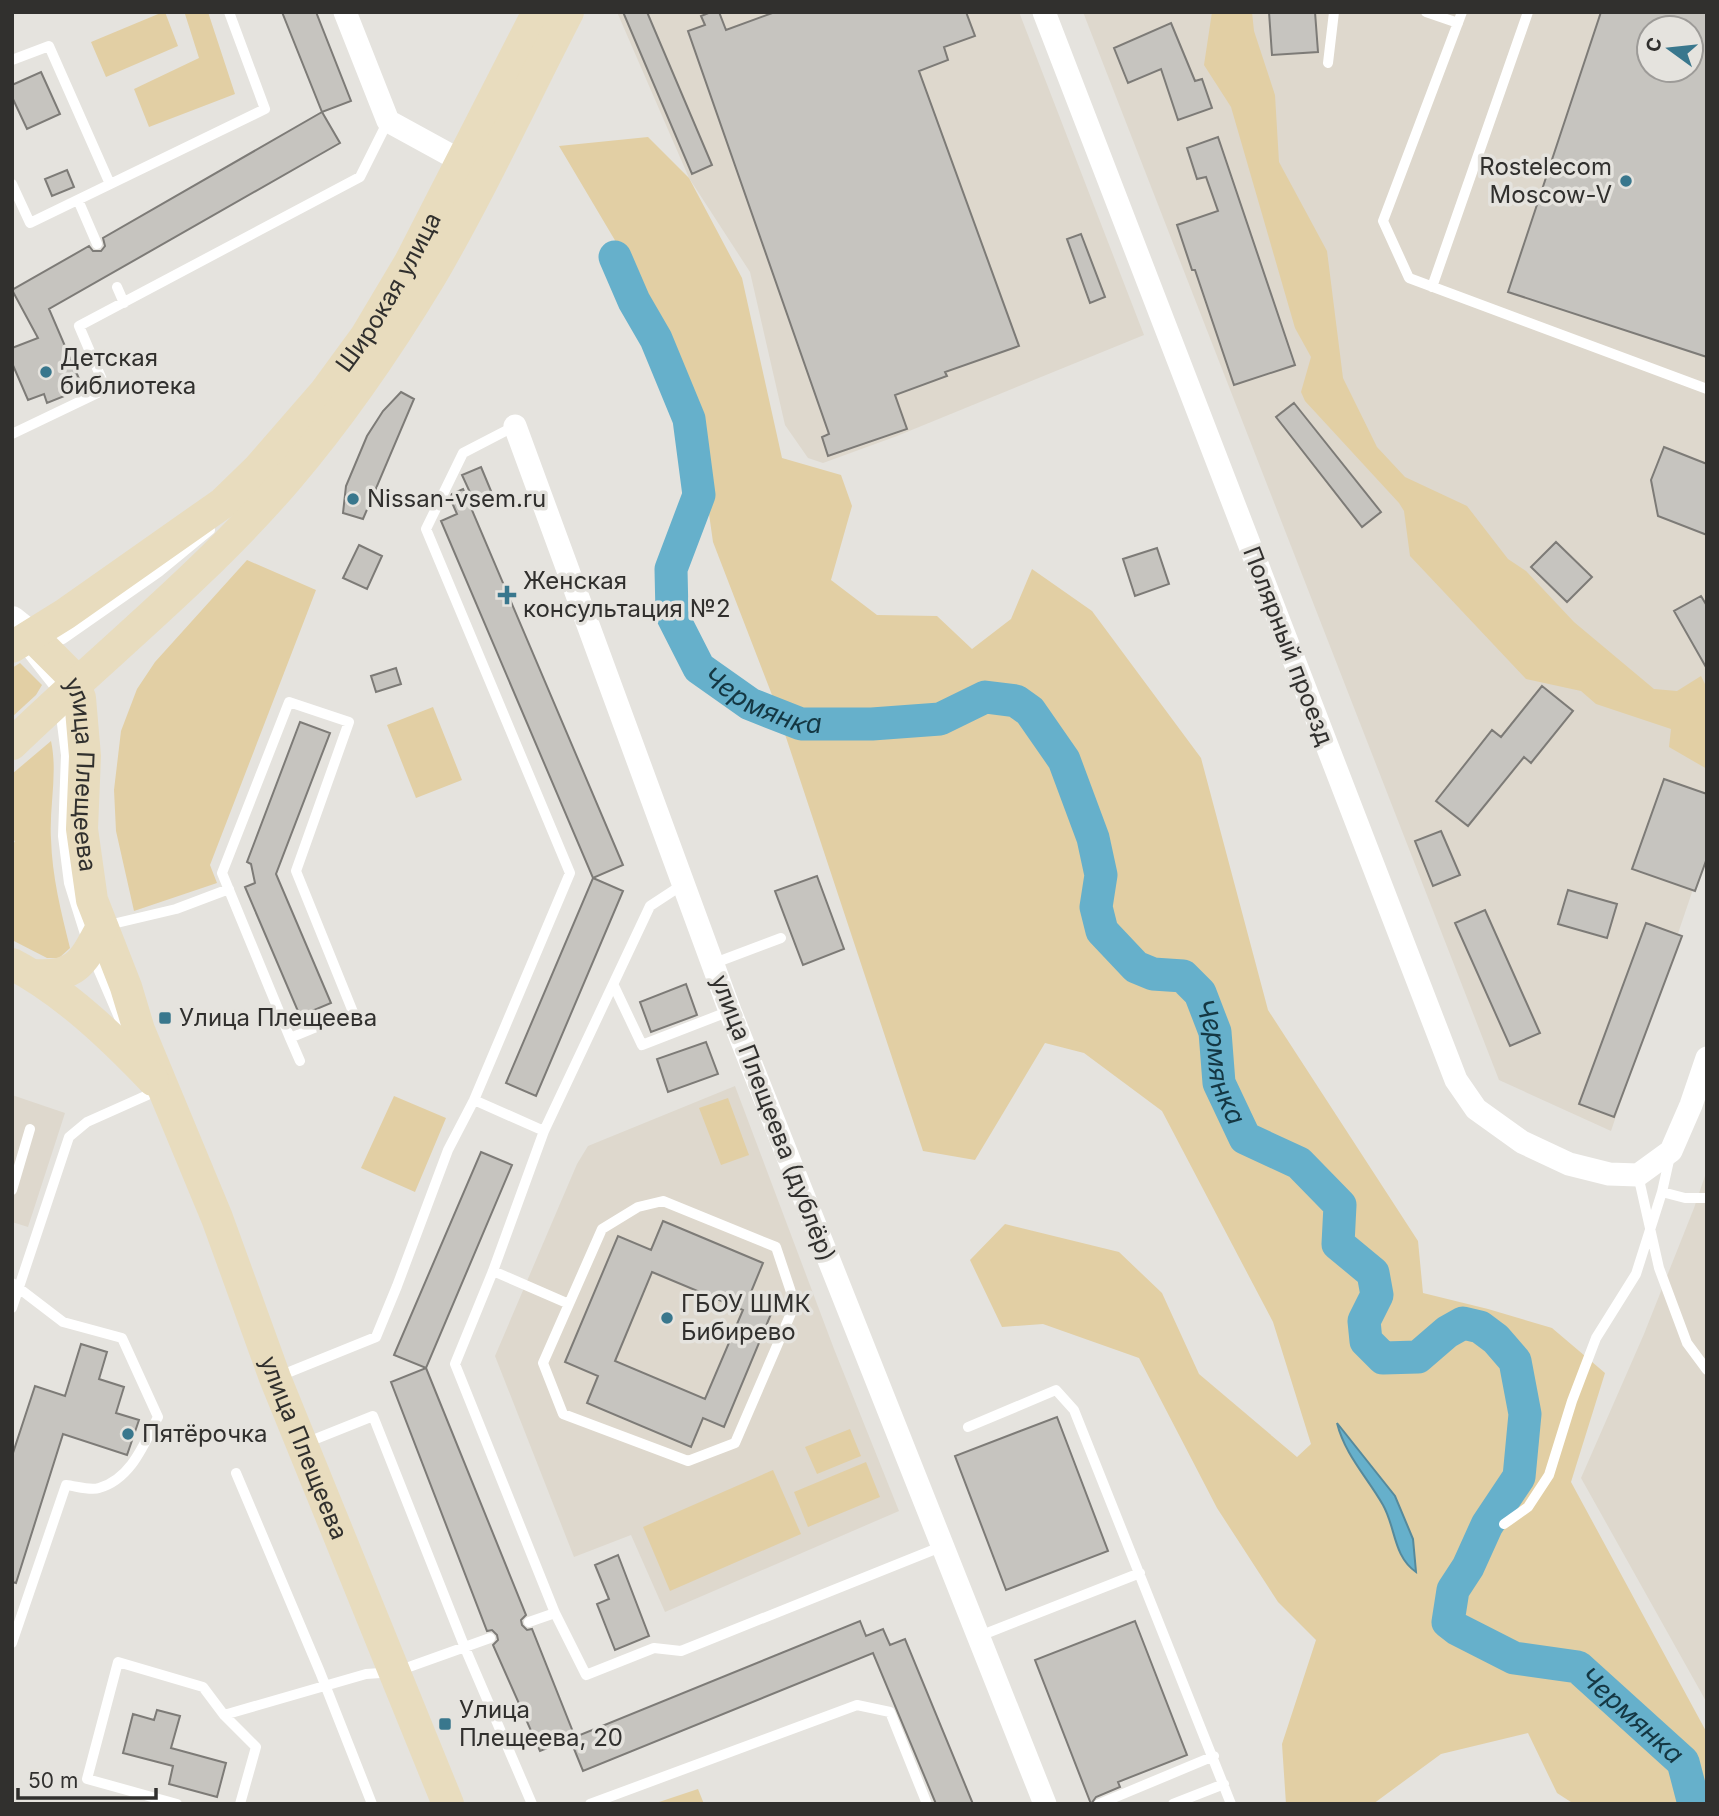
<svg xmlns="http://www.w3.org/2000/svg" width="1719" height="1816" font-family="Inter,sans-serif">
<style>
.built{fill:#ded8cd;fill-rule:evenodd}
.green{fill:#e2cfa4}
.water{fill:#66b0cb;stroke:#568a9c;stroke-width:2}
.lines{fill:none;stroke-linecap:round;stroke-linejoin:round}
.river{stroke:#66b0cb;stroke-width:33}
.building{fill:#c6c4bf;stroke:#7d7b77;stroke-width:2;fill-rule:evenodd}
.service{stroke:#fff;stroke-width:10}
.minor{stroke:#fff;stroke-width:23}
.tertiary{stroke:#fff;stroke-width:28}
.secondary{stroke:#e8dcbe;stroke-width:32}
.poi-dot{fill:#39778d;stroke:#e5e3de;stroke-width:2.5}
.labels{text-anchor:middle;stroke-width:7;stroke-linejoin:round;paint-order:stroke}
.poi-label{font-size:24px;fill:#31302e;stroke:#e5e3de;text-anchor:start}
.street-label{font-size:24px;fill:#31302e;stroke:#e5e3de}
.water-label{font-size:26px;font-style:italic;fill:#143743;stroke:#e5e3de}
</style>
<rect width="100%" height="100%" fill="#e5e3de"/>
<path class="built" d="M617,12H1019L1144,335L897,436L823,463L808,458L785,425L750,272L689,178Z
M1083,12H1707V848L1611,1131L1499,1080ZM1649,28H1691V70H1649Z
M735,1086L834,1349L899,1511L665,1612L631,1535L574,1557L495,1356L577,1164L588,1146Z
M12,1095L65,1113L28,1227L12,1222Z
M1707,1170V1703L1581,1478L1644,1334L1694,1208Z"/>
<path class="green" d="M163,12H165L178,46L106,77L91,42Z
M187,12H208L235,94L149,127L134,89L199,58L185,14Z
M1212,12H1252L1254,31L1275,95L1279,162L1327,251L1343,378L1377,447L1405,477L1467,506L1508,559L1526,571L1574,622L1654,689L1677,691L1701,676L1707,688V769L1669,747L1671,729L1596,704L1581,691L1526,679L1410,556L1404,511L1399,503L1305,401L1301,392L1311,357L1295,328L1231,107L1204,65Z
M648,137L689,178L742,278L782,458L841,475L852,506L831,580L877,615L937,616L972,649L1011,619L1032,569L1092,611L1201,758L1268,1010L1418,1241L1423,1293L1488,1309L1552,1328L1605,1373L1571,1482L1707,1733V1804H1574L1557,1793L1528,1733L1441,1754L1373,1804H1286L1282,1744L1316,1640L1278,1602L1217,1508L1139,1358L1043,1324L1002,1327L970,1260L1005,1224L1119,1252L1162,1293L1199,1374L1297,1457L1311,1444L1273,1322L1162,1111L1084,1053L1045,1043L975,1160L923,1151L772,695L713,542L694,408L632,269L559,146Z
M247,560L316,590L210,865L217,883L134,911L116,831L114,790L121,731L137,689L155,662Z
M20,663L42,685L36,695L12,717V668Z
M433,707L462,780L416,798L387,725Z
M51,741C58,773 49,807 51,839C52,876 61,912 70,948L59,958H47L12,940V843L15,842L12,836V774Z
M394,1096L446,1118L415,1192L361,1168Z
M728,1098L749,1155L721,1165L699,1108Z
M850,1429L861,1456L817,1474L805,1447Z
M866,1462L880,1497L808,1527L794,1492Z
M773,1470L801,1534L670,1591L643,1527Z
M698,1789L704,1804H653Z"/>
<path class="water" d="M1337,1423L1395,1496L1413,1539L1416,1572C1393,1556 1396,1528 1383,1505C1367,1477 1345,1455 1337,1423Z"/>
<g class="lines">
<path class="river" id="s1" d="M615,257L634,301L656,339L689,419L699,495L671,569L672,615L699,668L750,704L801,724H872L940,719L985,697L1016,701L1030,711L1064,760L1093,838L1101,875L1096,907L1102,931L1136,967L1153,974L1183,976L1200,993L1215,1032L1219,1083L1245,1138L1299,1163L1340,1205L1338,1244L1373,1273L1377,1295L1364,1321L1366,1341L1383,1358L1418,1357L1447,1332L1463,1323L1480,1327L1496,1339L1515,1361L1525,1414L1519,1477L1487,1525L1468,1567L1453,1590L1448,1622L1457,1629L1514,1658L1578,1667L1683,1762L1694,1804"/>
</g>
<path class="building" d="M282,12H316L351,101L322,112Z
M623,12H647L712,165L692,174Z
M711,12H719L726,30L775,12H966L975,36L944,47L948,60L919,71L1019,346L945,372L947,376L895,395L907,429L828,456L822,437L829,434L688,31L705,25L701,16Z
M1269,12H1315L1318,52L1272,55Z
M1601,12H1707V357L1508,292ZM1649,28H1691V70H1649Z
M1171,23L1195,81L1202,79L1212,108L1178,120L1161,69L1128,83L1114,48Z
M41,72L60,114L27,129L12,97V85Z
M322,112L340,143L49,309L80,381L64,388L67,395L47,403L44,394L28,400L12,363V348L38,338L12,290L89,246L93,251H101L105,246L103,238Z
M1218,137L1295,365L1234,385L1195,270H1192L1177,225L1218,211L1206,177L1197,179L1187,148Z
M67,170L74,187L52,196L45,179Z
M1081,234L1105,297L1090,303L1067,239Z
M401,392L414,399L363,519L343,513L346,486L367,436L383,411Z
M1294,403L1381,512L1362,527L1276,417Z
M1664,447L1707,464V535L1658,516L1651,480Z
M481,467L491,491L473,499L462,475Z
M463,489L623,865L593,878L441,521L457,514L450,498L452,494Z
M1556,542L1592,577L1567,602L1531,567Z
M359,545L382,556L367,589L343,578Z
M1157,548L1169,584L1135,596L1123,559Z
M1701,596L1707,606V669L1674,611Z
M396,668L401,684L376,692L371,676Z
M1542,686L1573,711L1531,763L1524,757L1468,826L1436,801L1492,730L1501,737Z
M300,722L330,733L276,874L331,1003L300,1016L245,887L255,883L251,864L247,862Z
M1664,779L1707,794V858L1695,891L1632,869Z
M1441,831L1460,875L1433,886L1415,841Z
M817,876L844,949L803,965L775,891Z
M593,878L623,891L536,1096L506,1083Z
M1568,890L1617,904L1607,938L1558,924Z
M1485,910L1540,1033L1510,1046L1455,923Z
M1646,923L1682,936L1614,1117L1579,1104Z
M686,984L697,1015L651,1032L640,1002Z
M706,1042L718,1074L668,1092L657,1059Z
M481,1152L512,1165L426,1368L394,1355Z
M663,1221L763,1263L751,1292L776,1302L724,1427L703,1418L691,1447L587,1403L598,1376L565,1362L618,1236L651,1250ZM652,1272L743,1310L705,1399L615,1361Z
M81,1344L107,1352L99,1379L124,1387L116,1413L139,1420L127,1455L63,1434L16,1583L12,1582V1456L35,1386L65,1396Z
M426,1368L526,1615L521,1620L522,1625L527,1630L532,1629L575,1737L540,1751L493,1645L498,1640L497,1635L492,1630L487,1631L391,1382Z
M1057,1417L1108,1551L1006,1590L955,1456Z
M618,1555L649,1636L615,1650L597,1604L609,1599L595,1565Z
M860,1621L866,1636L883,1629L890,1645L905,1639L973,1804H936L873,1653L583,1771L570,1739Z
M1135,1621L1187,1755L1118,1782L1120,1787L1096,1797L1091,1804L1035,1660Z
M157,1710L180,1716L171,1748L226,1763L217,1797L169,1784L173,1766L123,1753L133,1714L154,1720Z"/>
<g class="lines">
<path class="service" d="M1426,12L1458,23
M1462,12L1383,221L1409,278L1707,389
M12,60L49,46L110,184
M1328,63L1334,12
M12,184L30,223L265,109L229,12
M78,200L97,244
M117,287L124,303
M1432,287L1528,12
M12,434L106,389L79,326L360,177L388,121
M47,646L63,639L159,572L210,530
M28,653L54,686L59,700L66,755L63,836L69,883L90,950L124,1029
M682,885L650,906L544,1131L493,1271L455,1364L555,1613L586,1675L654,1648L681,1651L943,1546
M104,926L176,909L229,889
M712,964L781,938
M614,986L642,1045L730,1011
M290,1038L353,1012L296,871L349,722L289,702L222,873L290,1038L300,1061
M474,1100L544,1131
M1638,1175L1659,1268L1687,1343L1707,1370
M12,1190L30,1129
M1662,1192L1685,1198H1707
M663,1201L776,1247L795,1304L735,1443L688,1461L563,1414L543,1363L602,1229L638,1207Z
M493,1271L569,1304
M12,1283L63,1322L122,1338L158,1417C144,1444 131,1479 99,1488C90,1491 76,1486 66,1485L12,1643
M12,1308L69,1137L87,1122L161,1089
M277,1377L376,1337L397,1286L448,1150L474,1100L570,873L426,529L463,453L515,426
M968,1427L1056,1390L1074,1410L1231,1804
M303,1444L373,1416L465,1648L532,1804
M236,1473L320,1672L372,1804
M1504,1524L1528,1507L1549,1475L1572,1401L1596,1338L1636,1274L1662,1192L1670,1156
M529,1622L555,1613
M977,1637L1140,1573
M224,1715L366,1674L395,1672L490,1638
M177,1804L87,1779L118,1662L203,1687L224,1715L256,1747L240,1804
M590,1804L857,1705L890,1712L927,1804
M1099,1804L1214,1756
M1173,1804L1224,1784"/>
<path class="minor" d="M345,12L388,121L461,161
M1044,12L1456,1080L1476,1109L1522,1142L1569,1164L1609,1174L1638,1175L1671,1151L1691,1105L1707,1058
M515,426L730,1011L1045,1804"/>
<path class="tertiary" d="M12,620L32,636"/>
<g class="secondary">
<path id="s2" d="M32,636L68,672L80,698L85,756L82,829L92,900L126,987L139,1030L217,1218L275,1378L448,1804"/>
<path id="s3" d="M12,647L65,614L223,503L258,469L325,392L366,336L410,262L538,12"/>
<path d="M12,744C103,656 204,576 287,479C341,416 388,347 431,276C480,192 523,99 568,12"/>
<path d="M12,964C64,991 113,1038 153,1080"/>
<path d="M33,975C77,978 83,962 102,927"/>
</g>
</g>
<g class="poi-dot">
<circle cx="1626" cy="181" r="7"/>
<circle cx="46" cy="372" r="7"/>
<circle cx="353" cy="499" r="7"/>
<path d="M503.5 584.5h7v7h7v7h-7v7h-7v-7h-7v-7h7z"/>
<rect x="158" y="1011" width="14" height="14" rx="3.5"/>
<circle cx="667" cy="1318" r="7"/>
<circle cx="128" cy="1434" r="7"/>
<rect x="438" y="1717" width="14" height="14" rx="3.5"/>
</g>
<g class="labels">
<g class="poi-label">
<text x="1612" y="175" text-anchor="end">Rostelecom<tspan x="1612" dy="28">Moscow-V</tspan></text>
<text x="60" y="366">Детская<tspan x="60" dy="28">библиотека</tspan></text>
<text x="367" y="507">Nissan-vsem.ru</text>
<text x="523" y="589">Женская<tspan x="523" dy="28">консультация №2</tspan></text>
<text x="179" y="1026">Улица Плещеева</text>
<text x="681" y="1312">ГБОУ ШМК<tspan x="681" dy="28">Бибирево</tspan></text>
<text x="142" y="1442">Пятёрочка</text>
<text x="459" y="1718">Улица<tspan x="459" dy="28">Плещеева, 20</tspan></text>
</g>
<g class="street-label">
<text dy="8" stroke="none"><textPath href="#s3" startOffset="525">Широкая улица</textPath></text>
<text transform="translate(1288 646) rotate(69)" y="8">Полярный проезд</text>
<text dy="8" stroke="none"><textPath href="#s2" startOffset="156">улица Плещеева</textPath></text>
<text transform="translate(773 1118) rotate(69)" y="8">улица Плещеева (дублёр)</text>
<text dy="8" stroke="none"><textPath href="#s2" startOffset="870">улица Плещеева</textPath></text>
</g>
<g class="water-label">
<text dy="9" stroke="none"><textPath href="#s1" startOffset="513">Чермянка</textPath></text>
<text dy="9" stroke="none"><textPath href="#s1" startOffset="1227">Чермянка</textPath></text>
<text dy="9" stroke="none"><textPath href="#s1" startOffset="2258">Чермянка</textPath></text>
</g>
</g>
<rect width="1719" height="1816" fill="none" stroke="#31302e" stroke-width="28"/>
<g transform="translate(1670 49) rotate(285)"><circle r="33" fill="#e5e3de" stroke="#9d9b98" stroke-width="2"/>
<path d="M0-5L12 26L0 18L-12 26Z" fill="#39778d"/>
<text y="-10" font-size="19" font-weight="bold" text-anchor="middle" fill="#31302e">С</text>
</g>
<path d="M18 1788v10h138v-10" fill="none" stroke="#31302e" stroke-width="3.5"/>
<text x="28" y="1788" font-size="21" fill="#31302e" stroke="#e5e3de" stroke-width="5" paint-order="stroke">50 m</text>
</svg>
